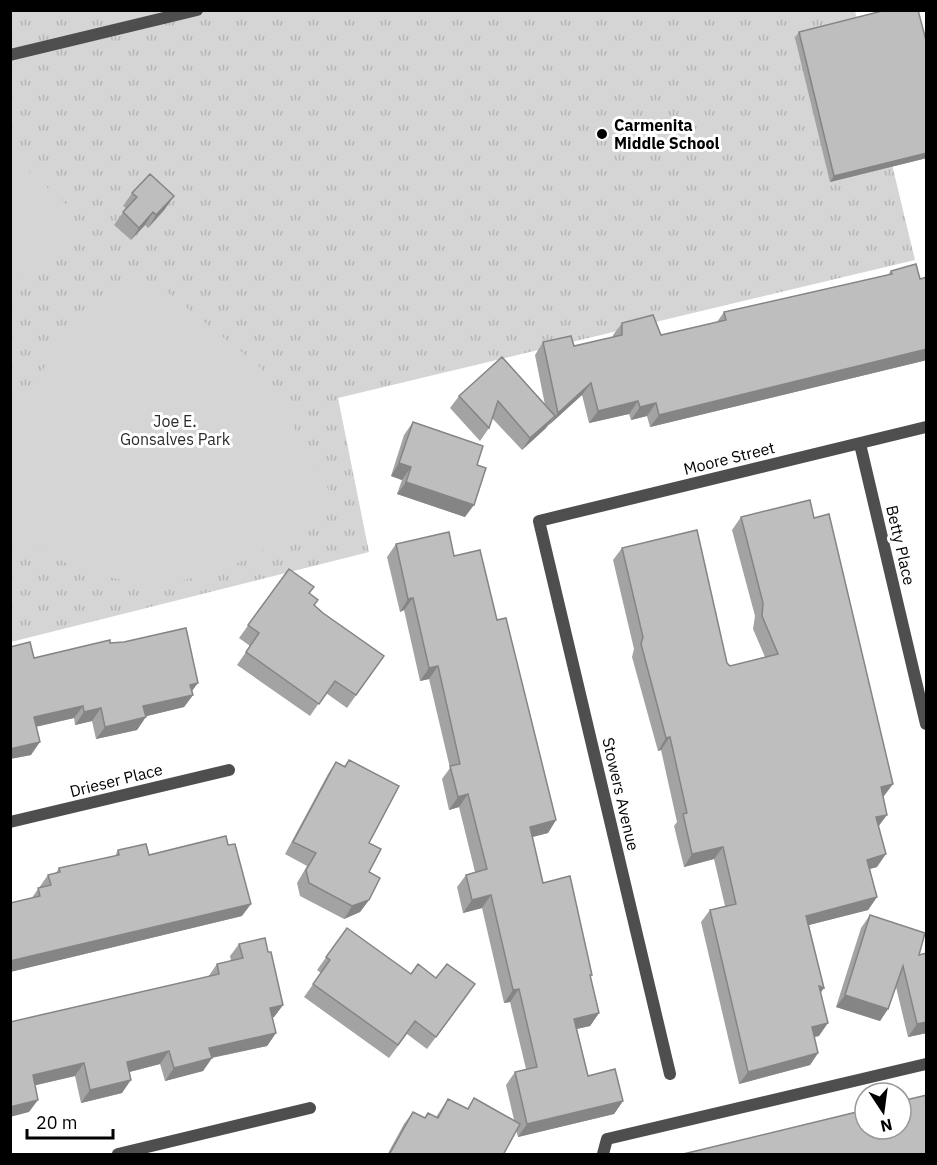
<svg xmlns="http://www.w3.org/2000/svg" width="937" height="1165" font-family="'IBM Plex Sans',sans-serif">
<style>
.grass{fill:url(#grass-tufts)}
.pitch{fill:#d5d5d5}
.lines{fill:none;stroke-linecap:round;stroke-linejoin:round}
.lane{stroke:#4e4e4e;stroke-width:12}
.street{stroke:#4e4e4e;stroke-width:12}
.wall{fill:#a3a3a3}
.shaded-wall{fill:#858585}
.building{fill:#bebebe;stroke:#858585;stroke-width:1.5}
.poi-dot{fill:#000;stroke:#fff;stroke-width:2}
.labels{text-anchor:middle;stroke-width:6;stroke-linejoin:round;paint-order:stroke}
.poi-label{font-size:16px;font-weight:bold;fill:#000;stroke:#fff;text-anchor:start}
.park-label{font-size:16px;fill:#2c2c2c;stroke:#fff}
.street-label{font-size:16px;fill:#000;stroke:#fff}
</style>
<defs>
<pattern id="grass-tufts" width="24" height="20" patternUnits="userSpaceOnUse" patternTransform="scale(1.5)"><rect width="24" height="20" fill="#d5d5d5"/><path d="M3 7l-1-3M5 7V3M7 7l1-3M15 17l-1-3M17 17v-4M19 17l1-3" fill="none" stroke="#b5b5b5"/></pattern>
</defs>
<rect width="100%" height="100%" fill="#fff"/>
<path class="grass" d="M11,11H855L915,260L338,398L369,552L11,642Z"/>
<path class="pitch" d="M11,155L69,207L71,233L11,284Z
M128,282L157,284L260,367L331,494C293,543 211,585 147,583C103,581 46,558 11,532V417L56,350Z"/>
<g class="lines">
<path class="lane" d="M10,55L197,10
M603,1154L607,1139L926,1064"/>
<path class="street" d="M860,444L926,724
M10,822L229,770
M670,1074L539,521L926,427
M118,1154L310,1108"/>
</g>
<path class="wall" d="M799,32L927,44V158L830,182L795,38Z
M132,193L165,209L148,228L145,225L131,240L114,225L126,208L123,206Z
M891,271L920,279L927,277V360L650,427L647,416L631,420L629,414L589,423L582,395L549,425V424L546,428L522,450L492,418L489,428L480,441L450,408L459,396L545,405L535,355L543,342L574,346L613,337V335L622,323L661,335L717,322L724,312L888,275Z
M413,422L477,465L465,517L397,494L402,480L391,476L404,435Z
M741,517L884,796H883L879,827L877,867L870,869L877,897L868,910L809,925L824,988L820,993L819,1036L814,1037L818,1053L810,1065L739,1084L701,922L710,910L725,906L714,859L684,867L674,826L677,822L661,750L658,751L632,657L634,649L613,560L622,548L730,666L765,657L753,629L755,616L732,530Z
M396,544L454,556L497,620L556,820L548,833L532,837L543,883L592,975L590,977L599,1013L590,1026L577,1029L588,1076L623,1101L614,1114L518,1137L516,1130L503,1155H387L404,1124L413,1112L425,1118L428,1113L436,1117L448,1099L467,1109L474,1098L514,1120L506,1085L515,1072L526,1069L510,1002L504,1003L482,908L463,913L457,887L466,875L475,872L459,807L449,810L442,779L450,768L429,679L420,681L404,610L400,612L387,557Z
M289,569L309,593L314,605L323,613L384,656L347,708L326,693L310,716L237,665L250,646L239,638Z
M110,643L192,691L193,695L184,707L146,716L137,730L96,739L92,721L75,725L74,718L36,727L31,755L10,759V647L34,658Z
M349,760L369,843V900L360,912L344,919L300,896L297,883L307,866L285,854L328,774L336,762L344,766Z
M118,850L149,855L242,916L10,972V903L31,899L48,875L56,873L59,868L115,856Z
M870,915L919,955L927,1033L908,1037L896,987L888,1009L880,1021L836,1007L861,928Z
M347,928L411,974L436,978L466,997L427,1049L407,1034L389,1058L304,997L321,973L317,970Z
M239,944L268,952L283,1005L274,1017L272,1018L276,1033L267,1046L212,1058L203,1071L165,1081L160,1064L129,1072L122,1093L81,1103L75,1076L35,1085L29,1112L10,1022L208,977L217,964L231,961L230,956Z"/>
<path class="shaded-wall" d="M927,153V158L830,182L834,176Z
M174,196L165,209L148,228L156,215Z
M153,212L145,225L131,240L139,228Z
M927,349V360L650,427L659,415Z
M591,383L582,395L549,425L558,413Z
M638,401L629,414L589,423L598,411Z
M656,403L647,416L631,420L640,407Z
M555,416L546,428L522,450L530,438Z
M399,463L411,467L402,480L391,476Z
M406,482L474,505L465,517L397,494Z
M413,598L404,610L400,612L408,599Z
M438,666L429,679L420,681L429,668Z
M198,683L189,695L190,685Z
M193,695L184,707L135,719L143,706Z
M83,706L74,718L25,729L34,717Z
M101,708L92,721L75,725L84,712Z
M146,717L137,730L96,739L105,727Z
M670,737L661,750L658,751L666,738Z
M40,742L31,755L10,759V749Z
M893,784L884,796L872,799L881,787Z
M468,794L459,807L449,810L458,797Z
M887,815L878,827L876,817Z
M556,820L548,833L521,840L530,827Z
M723,847L714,859L684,867L692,854Z
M886,854L877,867L858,872L867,860Z
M491,895L482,908L463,913L472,900Z
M877,897L868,910L797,928L806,916Z
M369,900L360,912L344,919L352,906Z
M251,904L242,916L10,972V961Z
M819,986L824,988L815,1000Z
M519,989L510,1002L504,1003L513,990Z
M845,995L888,1009L880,1021L836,1007Z
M283,1005L274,1017L261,1020L270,1008Z
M599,1013L590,1026L566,1031L574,1019Z
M927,1022V1033L908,1037L917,1024Z
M828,1023L819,1036L803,1039L812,1027Z
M276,1033L267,1046L200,1060L209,1048Z
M169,1051L160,1064L118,1075L127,1062Z
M818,1053L810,1065L739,1084L748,1072Z
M212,1058L203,1071L165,1081L174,1068Z
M84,1063L75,1076L24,1088L33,1075Z
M131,1080L122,1093L81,1103L90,1090Z
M38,1100L29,1112L10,1117V1107Z
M623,1101L614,1114L518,1137L527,1124Z"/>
<path class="building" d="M886,10H918L927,44V153L834,176L799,32Z
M150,174L174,196L156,215L153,212L139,228L123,212L137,197L132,193Z
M916,264L920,279L927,277V349L659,415L656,403L640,407L638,401L598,411L591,383L558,413L543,342L571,336L574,346L622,335V323L653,315L661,335L726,320L724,312L892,274L891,271Z
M502,357L555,416L530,438L498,401L489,428L459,396Z
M413,422L483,446L477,465L486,468L474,505L406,482L411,467L399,463Z
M810,500L814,518L829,514L893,784L881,787L887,815L876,817L886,854L867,860L877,897L806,916L824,988L819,986L828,1023L812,1027L818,1053L748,1072L710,910L736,904L723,847L692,854L683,814L687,813L670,737L666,738L641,644L643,637L622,548L697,530L727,663L730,666L778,654L762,616L763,603L741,517Z
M449,532L454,556L480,550L497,620L506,618L556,820L530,827L543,883L570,876L592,975H590L599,1013L574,1019L588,1076L615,1069L623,1101L527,1124L515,1072L537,1067L519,989L513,990L491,895L472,900L466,875L487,869L468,794L458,797L450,766L460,764L438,666L429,668L413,598L408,599L396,544Z
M289,569L314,587L309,593L318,600L314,605L323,613L384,656L356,695L335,681L319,704L246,652L259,633L248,625Z
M186,628L198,683L190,685L193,695L143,706L146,717L105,727L101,708L84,712L83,706L34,717L40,742L10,749V647L30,642L34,658L110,640V643L124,642Z
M349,760L399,786L369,843L381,849L369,872L380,878L369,900L352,906L309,883L306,870L316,853L293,842L336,762L345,767Z
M226,836L228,845L235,844L251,904L10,961V903L40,896L38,888L51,885L48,875L60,872L59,868L119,855L118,850L146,844L149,855Z
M870,915L925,933L919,955L927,953V1022L917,1024L903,966L888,1009L845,995Z
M347,928L411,974L418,964L436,978L447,964L475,984L436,1037L415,1021L398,1045L313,984L330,960L326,957Z
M265,938L268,952H271L283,1005L270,1008L276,1033L209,1048L212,1058L174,1068L169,1051L127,1062L131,1080L90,1090L84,1063L33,1075L38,1100L10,1107V1022L219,974L217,964L243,958L239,944Z
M927,1095V1155H679L865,1110V1129H901V1101Z
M474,1098L520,1124L503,1155H389L413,1112L425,1118L428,1113L438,1118L448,1099L468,1109Z"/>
<circle class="poi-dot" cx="602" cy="134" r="6"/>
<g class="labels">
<g class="poi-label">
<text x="614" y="131">Carmenita<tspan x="614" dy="18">Middle School</tspan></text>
</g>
<g class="park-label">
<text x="175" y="427">Joe E.<tspan x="175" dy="18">Gonsalves Park</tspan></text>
</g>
<g class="street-label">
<text transform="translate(729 458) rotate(-14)" y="6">Moore Street</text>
<text transform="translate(901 545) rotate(77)" y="6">Betty Place</text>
<text transform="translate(116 780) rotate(-14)" y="6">Drieser Place</text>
<text transform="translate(621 794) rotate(77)" y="6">Stowers Avenue</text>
</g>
</g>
<rect width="937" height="1165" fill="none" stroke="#000000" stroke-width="24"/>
<g transform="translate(883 1111) rotate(167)"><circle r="28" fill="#ffffff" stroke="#999999" stroke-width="1.5"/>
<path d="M0-4.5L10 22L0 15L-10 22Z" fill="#000000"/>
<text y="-9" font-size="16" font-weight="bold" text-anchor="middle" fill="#000000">N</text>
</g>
<path d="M27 1129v9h86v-9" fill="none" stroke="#000000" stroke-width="3"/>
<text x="36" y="1129" font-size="18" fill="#000000" stroke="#ffffff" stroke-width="4.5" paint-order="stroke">20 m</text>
</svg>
